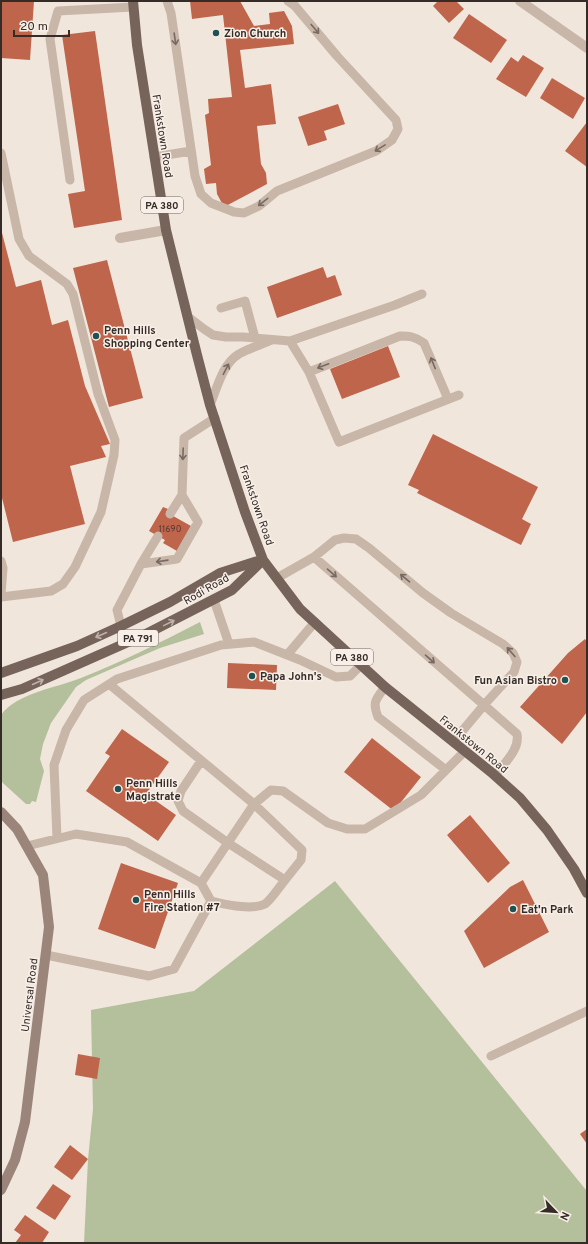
<svg xmlns="http://www.w3.org/2000/svg" width="588" height="1244" font-family="Overpass,sans-serif">
<style>
.green{fill:#b4bf9c}
.building{fill:#bf654b}
.lines{fill:none;stroke-linecap:round;stroke-linejoin:round}
.lane{stroke:#c8b6a8;stroke-width:9}
.street{stroke:#c8b6a8;stroke-width:10}
.secondary{stroke:#9b857a;stroke-width:10}
.primary{stroke:#76635a;stroke-width:10}
.oneway{stroke:#776a62}
.oneway2{stroke:#beb1a8}
.poi-dot{fill:#205254;stroke:#f8f0e8;stroke-width:1.5}
.labels{text-anchor:middle;stroke-width:3;stroke-linejoin:round;paint-order:stroke}
.number-label{font-size:9px;fill:#583a31}
.shield{fill:#f8f0e8;stroke:#706762;stroke-width:1}
.shield-label{font-size:10px;font-weight:bold;fill:#352c28}
.poi-label{font-size:11px;font-weight:bold;fill:#352c28;stroke:#f8f0e8;text-anchor:start}
.street-label{font-size:11px;fill:#352c28;stroke:#f8f0e8}
</style>
<rect width="100%" height="100%" fill="#f0e6dc"/>
<path class="green" d="M200,622L204,634L160,648L86,680L76,687L51,723L43,744L40,759L44,771L36,802L32,801L30,804H26L4,784L1,781V715C17,693 56,688 81,678C122,662 161,642 200,622Z
M335,881L586,1190L587,1243H84L88,1159L93,1109L91,1010L194,991Z"/>
<path class="building" d="M1,1H34L30,60L1,58L2,24H1Z
M190,1H240L254,26L270,24L269,13L284,11L292,26L294,44L240,50L245,88L271,84L276,124L257,126L261,164L266,173L267,184L224,207L217,194L216,183L206,184L204,169L211,165L205,115L209,113L208,99L232,97L223,15L192,19Z
M438,1H456L464,9L449,23L433,6Z
M469,14L507,40L491,63L453,38Z
M95,31L122,220L74,228L68,194L85,191L62,35Z
M523,55L544,68L526,97L496,79L511,57L518,62Z
M552,78L585,98L573,119L540,98Z
M338,104L345,124L324,131L327,140L308,146L298,117Z
M587,122V167L565,151Z
M1,229L16,287L41,280L52,325L68,320L85,386L110,444L101,446L106,457L70,466L85,524L13,542L1,494Z
M107,260L143,398L109,407L73,268Z
M323,267L327,278L335,275L342,295L277,318L267,287Z
M388,346L400,377L342,399L330,369Z
M433,434L538,487L522,519L531,524L521,545L417,493L419,490L408,485Z
M163,507L168,509L166,512L191,526L177,551L163,543L165,540L149,531Z
M585,639L587,642V712L562,744L520,707L568,653Z
M228,663L277,665L276,690L227,688Z
M122,729L169,762L146,794L176,815L158,841L86,791L110,756L105,753Z
M372,738L421,777L394,811L344,772Z
M470,815L510,863L488,883L447,835Z
M121,863L178,883L155,949L98,929Z
M523,880L549,932L484,968L464,931L510,887Z
M78,1054L100,1058L97,1079L75,1075Z
M587,1129V1144L580,1134Z
M70,1145L88,1159L72,1180L54,1167Z
M53,1184L71,1196L55,1220L36,1208Z
M25,1215L49,1232L42,1243H15L21,1235L14,1230Z"/>
<g class="lines">
<path class="lane" d="M167,1L171,13L195,176L201,194L211,203L234,212L244,213L259,206L277,191L376,151L392,140L398,129L396,120L337,56L295,6L288,1
M1,153L19,239L29,256L67,284L73,294L98,394L115,440L114,455L101,512L75,567L63,584L51,591L1,597
M154,157L191,151
M70,180L50,39L58,11L133,7
M221,308L245,301L255,338
M187,316L204,329L213,335L226,337H243L290,341L395,305L422,294
M290,341L309,372L339,442L459,395
M309,372L400,336C410,336 416,337 424,343L448,399
M210,405C217,388 223,363 239,354C249,348 261,345 272,340
M170,514L182,495
M1,561L3,568L1,594
M141,564L158,536
M277,578L314,557L484,705L514,672L517,662L513,653L503,644L451,613L423,593L369,548L356,539L344,538L335,540L314,557
M214,600L229,644
M121,626L117,610L141,564L177,559L198,522L182,495L184,438L215,418
M287,655L315,622
M109,684L254,804L201,883
M385,687C376,699 372,702 378,717L446,770
M453,742L484,705L517,734C520,750 504,763 495,776
M201,761L181,791L178,801L183,811L228,843L285,880L301,860L302,850L254,804L271,790L283,791L328,823L347,829H365L421,795L465,751
M57,838L54,765L66,730L84,700L117,679L221,645L254,642L300,660L336,677L350,676L361,665
M27,846L76,834L127,842L201,883L211,901L174,969L149,976L46,955
M211,901C225,904 251,911 265,904C271,900 280,886 285,880
M491,1056L587,1011"/>
<path class="street" d="M520,1L587,48
M120,238L166,230"/>
<path class="secondary" d="M1,812L17,829L43,875L49,927L25,1122L15,1160L1,1190"/>
<path class="primary" d="M133,1L137,45L166,230L197,355L210,405L245,512L263,560L300,609L385,687L491,772L520,798L547,830L574,869L587,893
M1,673L77,646L121,626L170,602L220,573L261,560
M1,695L22,689L144,635L232,590L263,560"/>
</g>
<defs><path id="oneway-shaft" d="M-6 0H5M1.5-3L5.5 0L1.5 3" fill="none" stroke-width="1.6" stroke-linecap="round" stroke-linejoin="round"/></defs>
<g class="oneway">
<use href="#oneway-shaft" transform="translate(315 29) rotate(50)"/>
<use href="#oneway-shaft" transform="translate(175 39) rotate(82)"/>
<use href="#oneway-shaft" transform="translate(380 148) rotate(149)"/>
<use href="#oneway-shaft" transform="translate(263 202) rotate(142)"/>
<use href="#oneway-shaft" transform="translate(433 363) rotate(-112)"/>
<use href="#oneway-shaft" transform="translate(323 366) rotate(159)"/>
<use href="#oneway-shaft" transform="translate(226 369) rotate(-63)"/>
<use href="#oneway-shaft" transform="translate(183 454) rotate(92)"/>
<use href="#oneway-shaft" transform="translate(162 561) rotate(172)"/>
<use href="#oneway-shaft" transform="translate(332 573) rotate(41)"/>
<use href="#oneway-shaft" transform="translate(405 578) rotate(-140)"/>
<use href="#oneway-shaft" transform="translate(511 652) rotate(-131)"/>
<use href="#oneway-shaft" transform="translate(430 659) rotate(41)"/>
</g>
<g class="oneway2">
<use href="#oneway-shaft" transform="translate(169 623) rotate(-26)"/>
<use href="#oneway-shaft" transform="translate(101 635) rotate(156)"/>
<use href="#oneway-shaft" transform="translate(38 682) rotate(-24)"/>
</g>
<g class="poi-dot">
<circle cx="216" cy="33" r="4"/>
<circle cx="96" cy="336" r="4"/>
<circle cx="252" cy="676" r="4"/>
<circle cx="565" cy="680" r="4"/>
<circle cx="118" cy="789" r="4"/>
<circle cx="136" cy="900" r="4"/>
<circle cx="513" cy="909" r="4"/>
</g>
<g class="labels">
<g class="number-label">
<text x="170" y="532">11690</text>
</g>
<g class="shield">
<rect x="141" y="197" width="42" height="16" rx="3"/>
<rect x="118" y="630" width="40" height="16" rx="3"/>
<rect x="331" y="649" width="42" height="16" rx="3"/>
</g>
<g class="shield-label">
<text x="162" y="209">PA 380</text>
<text x="138" y="642">PA 791</text>
<text x="352" y="661">PA 380</text>
</g>
<g class="poi-label">
<text x="224" y="37">Zion Church</text>
<text x="104" y="334">Penn Hills<tspan x="104" dy="13">Shopping Center</tspan></text>
<text x="260" y="680">Papa John's</text>
<text x="557" y="684" text-anchor="end">Fun Asian Bistro</text>
<text x="126" y="787">Penn Hills<tspan x="126" dy="13">Magistrate</tspan></text>
<text x="144" y="898">Penn Hills<tspan x="144" dy="13">Fire Station #7</tspan></text>
<text x="521" y="913">Eat'n Park</text>
</g>
<g class="street-label">
<text transform="translate(163 136) rotate(81)" y="4">Frankstown Road</text>
<text transform="translate(257 505) rotate(71)" y="4">Frankstown Road</text>
<text transform="translate(206 589) rotate(-30)" y="4">Rodi Road</text>
<text transform="translate(474 744) rotate(39)" y="4">Frankstown Road</text>
<text transform="translate(29 995) rotate(-83)" y="4">Universal Road</text>
</g>
</g>
<rect width="588" height="1244" fill="none" stroke="#352c28" stroke-width="4"/>
<g transform="translate(556 1212) rotate(115)" stroke="#f8f0e8" stroke-width="3" paint-order="stroke">
<path d="M0-3L7 15L0 10L-7 15Z" fill="#352c28"/>
<text y="-6" font-size="11" font-weight="bold" text-anchor="middle" fill="#352c28">N</text>
</g>
<path d="M14 30v6h55v-6" fill="none" stroke="#352c28" stroke-width="2"/>
<text x="20" y="30" font-size="12" fill="#352c28" stroke="#f8f0e8" stroke-width="3" paint-order="stroke">20 m</text>
</svg>
